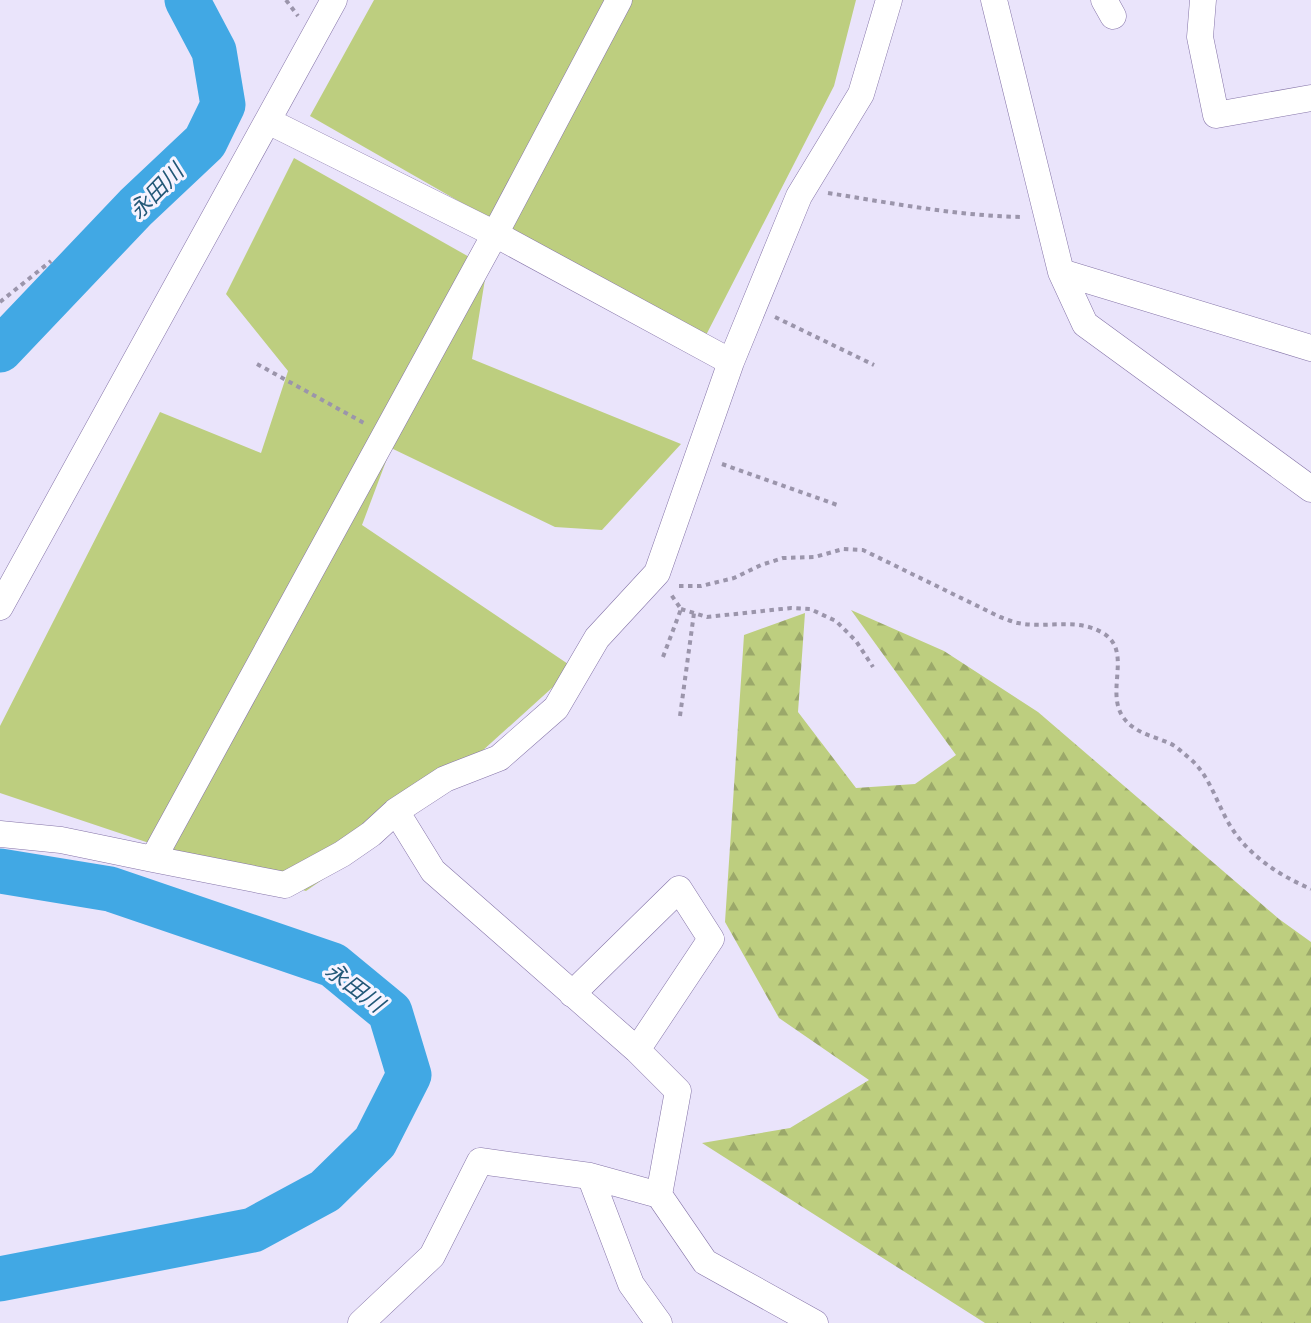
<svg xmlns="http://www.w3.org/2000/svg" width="1311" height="1323" font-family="Jost,'Noto Sans JP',sans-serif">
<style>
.green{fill:#bdce7f}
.forest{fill:url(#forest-firs)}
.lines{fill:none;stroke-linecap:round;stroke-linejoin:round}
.river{stroke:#41a8e4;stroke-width:45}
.minor-casing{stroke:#8574a8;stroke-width:27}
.path{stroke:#9b95ab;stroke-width:4;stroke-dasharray:4.5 4.5;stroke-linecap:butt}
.minor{stroke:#fff;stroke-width:26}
.labels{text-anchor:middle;stroke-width:6;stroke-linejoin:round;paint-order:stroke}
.water-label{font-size:22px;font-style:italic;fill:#235878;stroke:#f6f3ff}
</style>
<defs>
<pattern id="forest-firs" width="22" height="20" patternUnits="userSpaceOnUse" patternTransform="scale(1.5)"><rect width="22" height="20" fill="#bdce7f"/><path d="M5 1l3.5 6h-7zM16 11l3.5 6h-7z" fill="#9ba86a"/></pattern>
</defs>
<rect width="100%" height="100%" fill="#eae4fb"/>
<path class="green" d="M374,0H856L834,86L703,341L310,116Z
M294,158L487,267L472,359L681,444L602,530L555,527L391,448L362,525L574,668L398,827L306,891L158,846L0,793V726L160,412L261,453L288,371L226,294Z"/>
<path class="forest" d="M851,610L944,651L1038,712L1279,919L1311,942V1323H985L702,1143L790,1128L869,1080L779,1018L725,922L744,635L805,613L798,712L856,788L915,784L956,755Z"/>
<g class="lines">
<path class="river" d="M0,350L136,207L205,142L223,105L214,51L187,0
M0,871L110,889L333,965L390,1012L409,1075L375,1142L325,1191L253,1230L0,1279"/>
<g class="minor-casing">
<path id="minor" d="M994,0L1061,272L1085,324L1311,489
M1104,0L1113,16
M1203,0L1200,37L1216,115L1311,98
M268,121L495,234L731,362
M1061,272L1311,348
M0,607L334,0
M396,811L371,834L342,854L285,885L153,859L495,234L619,0
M0,834L61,840L153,859
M572,994L679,889L711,939L637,1050
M590,1176L631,1284L659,1323
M659,1195L678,1091L637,1050L433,871L396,811L445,779L499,758L556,708L597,638L657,573L731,362L799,196L861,94L889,0
M361,1323L432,1256L480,1161L590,1176L659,1195L705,1262L815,1323"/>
</g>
<path class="path" d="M286,0L298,16
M828,193C892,203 957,216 1023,217
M0,302L51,261
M775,317L874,365
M257,364L364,423
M722,464L840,506
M679,586H701L734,578L761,565L783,558L815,557L843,549L863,550L1000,617C1006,619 1012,622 1018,623C1046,629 1076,617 1103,633C1133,651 1105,691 1123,717C1134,733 1153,736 1169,743C1176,746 1182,752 1188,757C1209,774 1215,799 1228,822C1246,854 1278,875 1311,889
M681,609L707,617L791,608L810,609L836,621L856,641L873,667
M663,657L681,609L670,593
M680,716L694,613"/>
<use href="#minor" class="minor"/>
</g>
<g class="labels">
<g class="water-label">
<text transform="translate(156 191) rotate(-46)" y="8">永田川</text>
<text transform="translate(355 987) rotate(37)" y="8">永田川</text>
</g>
</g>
</svg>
